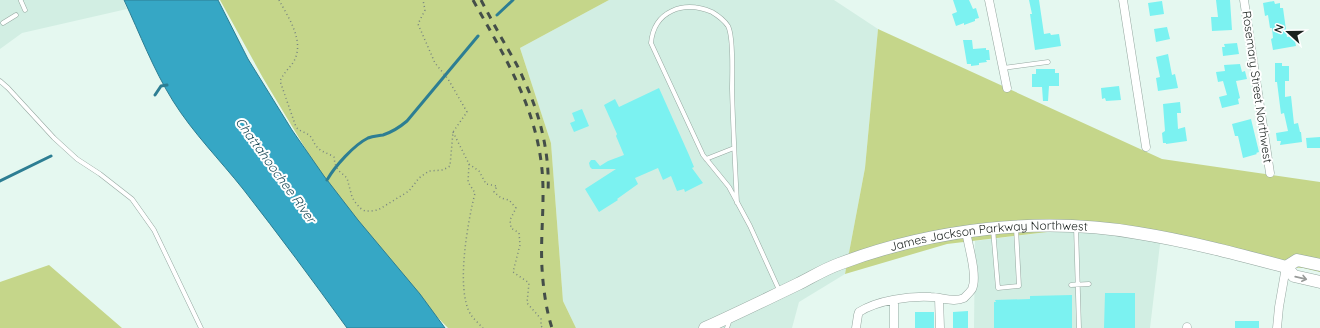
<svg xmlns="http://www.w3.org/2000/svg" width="1320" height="328" font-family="Quicksand,sans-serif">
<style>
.built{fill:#d2eee3}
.green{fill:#c5d68a}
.water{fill:#36a7c5;stroke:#2d7e93}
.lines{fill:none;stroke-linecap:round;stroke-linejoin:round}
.stream{stroke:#2d7e93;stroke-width:3}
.building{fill:#7bf2f1}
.service-casing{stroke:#96a8a1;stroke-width:5}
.minor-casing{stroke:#96a8a1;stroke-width:9}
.secondary-casing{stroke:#96a8a1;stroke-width:13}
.path{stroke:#788580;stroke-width:1.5;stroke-dasharray:1 3;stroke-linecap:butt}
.service{stroke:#fff;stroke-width:4}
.minor{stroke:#fff;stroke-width:8}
.secondary{stroke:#fff;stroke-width:12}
.rail{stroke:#444e49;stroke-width:3;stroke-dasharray:7 7;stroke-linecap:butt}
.oneway{stroke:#989b99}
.labels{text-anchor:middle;stroke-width:4;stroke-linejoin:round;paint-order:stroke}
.street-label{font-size:12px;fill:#19201d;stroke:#fff}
.water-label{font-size:13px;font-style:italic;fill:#1e4d5a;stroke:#fff}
</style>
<rect width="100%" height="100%" fill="#e5f8f0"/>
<path class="built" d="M0,0H123L127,9L22,33L0,49Z
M609,0H834L878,29L865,168L845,274L799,302L792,328H576L563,301L551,143L520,48Z
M1081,228L1161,236L1150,328H974L975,241Z"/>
<path class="green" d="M220,0H609L520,48L551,143L563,301L576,328H448L359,238L263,78Z
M878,29L1162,159L1320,182V272L1303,268L1286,267L1161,236L1081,228L947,244L845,274L865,168Z
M49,265L122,328H0V282Z"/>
<path class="water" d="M124,0H218L248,59L292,130L324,176L358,220L420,294L445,328H347C313,281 279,235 243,189C220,160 193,133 173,101C153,69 140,34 124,0Z"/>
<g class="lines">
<path class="stream" d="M497,15L513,0
M155,95L161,86L167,85
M327,180C335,166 354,145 368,138C373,136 378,136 383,135C392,132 400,127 407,121L478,36
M0,181L51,156"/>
</g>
<path class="building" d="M953,0H969L973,9L976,8L979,18L975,19V21L964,25V23L956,26L952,14L957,12Z
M1029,0H1039L1044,34L1050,33L1051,35L1059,34L1061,46L1035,50L1030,14H1032Z
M1216,0H1230L1232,30L1212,31L1211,17H1218Z
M1162,1L1164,14L1150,16L1148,3Z
M1274,1L1275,4L1280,3V8H1283L1287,37L1294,36L1296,46L1273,50L1271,39L1273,38L1272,28H1270L1268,15L1265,16L1263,3Z
M1167,27L1170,39L1156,42L1154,29Z
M963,40H972L973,49L986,48V50H989L990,60H986L987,62L979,63V65L971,66V64H967Z
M1237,43L1239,54L1223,56L1222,47H1225L1224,44Z
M1168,54L1172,75L1175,74L1178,88L1158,91L1156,78L1160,77L1156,57Z
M1275,63H1282V66H1289V81H1285V97L1291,96L1294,124L1298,123L1300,132H1301L1302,142L1280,145L1281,141H1277L1276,133L1288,131L1284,113L1281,114L1277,82H1275Z
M1240,64L1242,72L1245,71L1247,79L1236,81L1240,98L1238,99L1239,104L1222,108L1219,97L1227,95L1223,81L1218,82L1216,72L1225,71L1224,65Z
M1036,69H1055V73H1059V86H1049L1048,101H1043L1042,87H1032V74H1036Z
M1119,86L1121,100L1106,101L1105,98L1102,99L1101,88Z
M659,88L689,155L694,167L692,168L703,183L685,192L684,189L677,191L671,176L663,180L658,168L635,178L638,184L617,199L618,200L599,212L585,189L616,169H592L590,167L589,163L591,160H595L600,166L608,161L624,155L616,136L617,134L604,105L615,99L619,107Z
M1180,102L1181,113H1177L1178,129L1185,127L1187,141L1166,144V143H1163L1162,133L1165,131L1163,104Z
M582,109L589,126L574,132L570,123L575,121L572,113Z
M1251,119L1259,152L1256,153L1257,154L1243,158L1238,136H1235L1232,124Z
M1320,137V148H1307L1306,138Z
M1105,293H1135V328H1104Z
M1072,295V328H994V302H996L995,300L1030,299V296Z
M968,311V328H953V312Z
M915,312H934V328H915Z
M1235,321H1259V328H1235Z"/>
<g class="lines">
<g class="service-casing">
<path id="service" d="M21,1L25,10
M3,23L16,15
M1003,68L1048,62
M0,81L8,88L54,138L77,159L100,174L132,199L154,230L201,328
M706,159L734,148
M737,203C735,165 733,127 732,89C732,75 734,37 728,26C724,20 717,15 712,12C683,0 654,11 651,43L703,155L729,187L750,226L780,292
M1076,227L1079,328
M993,229L998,288L1019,286L1016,228
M1071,285L1089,284
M727,328L730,319"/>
</g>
<g class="minor-casing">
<path id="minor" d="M989,0L1007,88
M1123,0L1146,147
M1244,0L1270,173
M939,298L940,328
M894,301V328
M856,328L858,315L859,312C878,300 909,296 931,297C941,297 954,303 964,298C966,296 971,291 972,289C978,276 968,245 966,231
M1187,328V327
M1277,328L1279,307L1286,267"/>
</g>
<g class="secondary-casing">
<g id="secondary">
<path d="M1286,267L1297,260L1320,265"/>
<path id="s1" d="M705,328C736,314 767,299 798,284C812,277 825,269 839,264C931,229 1041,216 1138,233C1188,241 1237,254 1286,267L1294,276L1320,282"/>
</g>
</g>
<path class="path" d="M279,0C288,17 305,41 294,61C290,68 284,72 280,81L296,127C300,132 306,132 310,136C313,139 314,144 317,147C321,152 328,153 334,157L335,164L338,170L347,178L352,197L355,202L360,208L365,211H371L378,210L409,191L419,178L429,171L443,170L450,166L453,132L467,112L448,79L435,63L418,24L425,10L423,0
M453,132L469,164L468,182L475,193C468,221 455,290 471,315C474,319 479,324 483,328
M469,164L479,171L486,184L497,186L494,192L501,198L509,200L516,208L510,220L511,228L519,233L520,245L513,272L529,283L527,303L541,319V326L543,328"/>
<use href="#service" class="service"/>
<use href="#minor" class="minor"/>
<use href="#secondary" class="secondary"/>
<path class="rail" d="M473,0C502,52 533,101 541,161C546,197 540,232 542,268C543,286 546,310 552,328
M481,0C490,17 499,34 509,51C514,60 519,68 523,78C540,114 550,153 548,193"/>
</g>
<defs><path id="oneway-shaft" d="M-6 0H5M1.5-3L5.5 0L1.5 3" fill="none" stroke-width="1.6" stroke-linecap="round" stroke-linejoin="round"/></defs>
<use class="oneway" href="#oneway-shaft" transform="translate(1301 278) rotate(13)"/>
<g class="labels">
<g class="street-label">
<text transform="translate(1257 87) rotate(82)" y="4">Rosemary Street Northwest</text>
<text dy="4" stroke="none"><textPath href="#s1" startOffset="302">James Jackson Parkway Northwest</textPath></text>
</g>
<g class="water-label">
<text transform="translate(276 170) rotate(54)" y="5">Chattahoochee River</text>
</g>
</g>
<g transform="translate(1288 32) rotate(291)" stroke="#ffffff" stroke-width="3" paint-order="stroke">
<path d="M0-3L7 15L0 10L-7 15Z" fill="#19201d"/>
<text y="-6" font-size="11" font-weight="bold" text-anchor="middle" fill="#19201d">N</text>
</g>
</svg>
